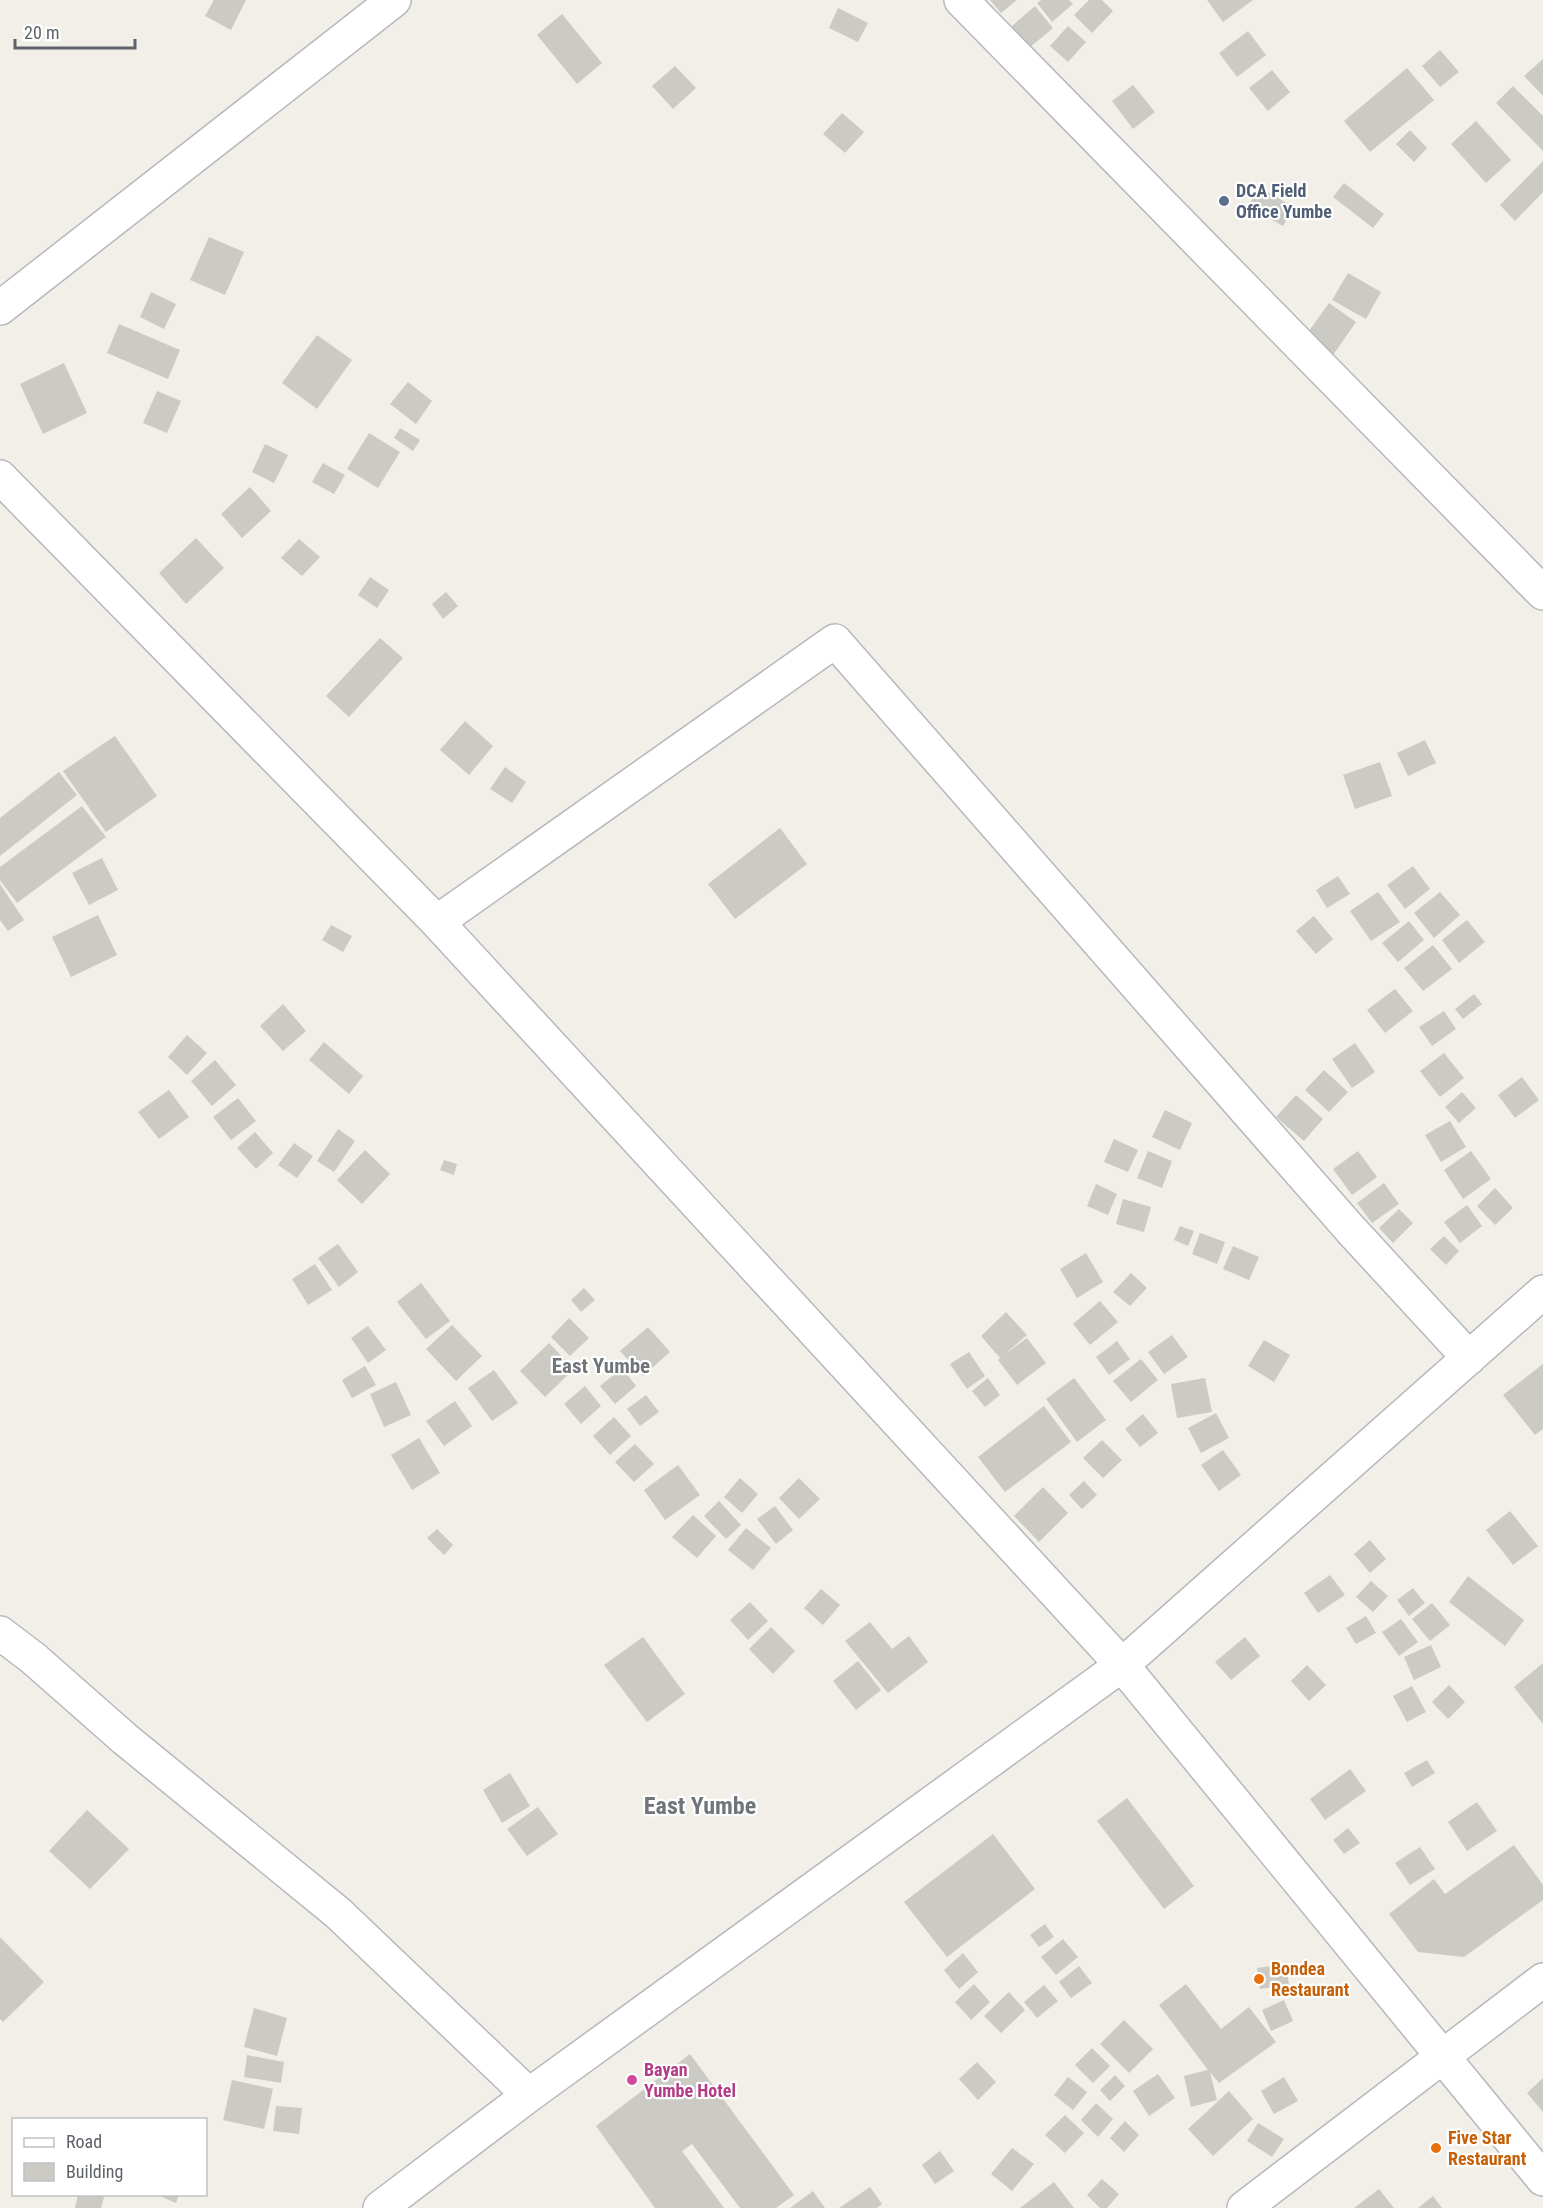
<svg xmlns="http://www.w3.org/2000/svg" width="1543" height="2208" font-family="'Roboto Condensed',sans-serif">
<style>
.building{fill:#cccac5}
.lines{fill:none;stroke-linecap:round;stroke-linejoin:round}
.minor-casing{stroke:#b5b8bc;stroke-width:36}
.minor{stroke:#fff;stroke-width:33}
.service-dot{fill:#5c6f8a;stroke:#fff;stroke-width:2}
.food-dot{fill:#e8710a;stroke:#fff;stroke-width:2}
.hotel-dot{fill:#d1479c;stroke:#fff;stroke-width:2}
.labels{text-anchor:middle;stroke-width:4.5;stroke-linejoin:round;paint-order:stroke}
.service-label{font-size:18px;font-weight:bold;fill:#4e5e75;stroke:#fff;text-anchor:start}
.food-label{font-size:18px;font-weight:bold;fill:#c56008;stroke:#fff;text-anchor:start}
.hotel-label{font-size:18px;font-weight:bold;fill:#b23c85;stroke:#fff;text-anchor:start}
.quarter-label{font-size:21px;font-weight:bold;fill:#70757a;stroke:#fff}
.district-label{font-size:24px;font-weight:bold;fill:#70757a;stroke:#fff}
</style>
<rect width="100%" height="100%" fill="#f1efe8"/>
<path class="building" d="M214,0H246L231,30L205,16Z
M990,0H1017L1001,13Z
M1041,0H1069L1073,4L1052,22L1037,3Z
M1089,0H1102L1113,11L1092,33L1074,15Z
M1207,0H1253L1223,22Z
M1035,6L1053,28L1029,48L1012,26Z
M838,8L868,23L858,42L829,28Z
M562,14L602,63L577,84L537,35Z
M1068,26L1086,42L1068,62L1050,46Z
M1248,31L1266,55L1237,77L1219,53Z
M1440,50L1459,72L1440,87L1422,66Z
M1543,59V96L1524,76Z
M675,66L696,88L673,109L652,86Z
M1407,68L1434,100L1370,152L1344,121Z
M1272,70L1290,92L1268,111L1249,88Z
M1133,85L1155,112L1133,129L1112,101Z
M1513,86L1543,116V151L1496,103Z
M842,113L864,132L845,153L823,134Z
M1476,121L1511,160L1486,183L1451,144Z
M1410,130L1427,148L1414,162L1396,144Z
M1543,161V192L1515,221L1500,205Z
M1344,183L1384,214L1373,228L1333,197Z
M1259,187L1294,207L1283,226L1248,207Z
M209,237L244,252L225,295L190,280Z
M1348,273L1381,292L1366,319L1332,300Z
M151,292L176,304L164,329L140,317Z
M1329,303L1356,322L1333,355L1306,335Z
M119,324L180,350L168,379L107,353Z
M317,335L352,360L317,409L282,383Z
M64,363L87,413L43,434L20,384Z
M408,382L432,401L416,424L390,404Z
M157,391L181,401L167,433L143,423Z
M400,428L420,440L413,451L394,438Z
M369,433L400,452L378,488L347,469Z
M265,444L288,455L274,483L252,472Z
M323,463L345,475L334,494L312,482Z
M250,487L271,511L242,538L221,514Z
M196,538L224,568L186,604L159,573Z
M299,539L320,557L302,576L281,558Z
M370,577L389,590L377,608L358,595Z
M446,592L458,606L443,619L432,604Z
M380,638L403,658L349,717L326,696Z
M465,721L493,746L469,775L440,750Z
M115,736L157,796L106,832L63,771Z
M1425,740L1436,763L1408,776L1397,753Z
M1380,762L1392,796L1355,809L1343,775Z
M505,767L526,782L512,803L490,789Z
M59,772L77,795L0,856V818Z
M82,806L106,837L17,903L0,880V867Z
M780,828L807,864L735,919L708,884Z
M102,858L118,890L89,905L72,873Z
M1413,866L1430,889L1405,909L1387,885Z
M1338,876L1350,894L1327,908L1316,890Z
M0,884L24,920L8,931L0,920Z
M1378,892L1400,922L1371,941L1350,911Z
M1440,892L1460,915L1434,938L1414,913Z
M98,915L117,955L71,977L52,937Z
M1314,916L1333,939L1316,954L1296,931Z
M1467,920L1485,942L1459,963L1442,940Z
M1409,921L1424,940L1398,962L1382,943Z
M331,925L352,936L343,952L322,940Z
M1433,945L1452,969L1423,991L1404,968Z
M1395,989L1413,1011L1385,1033L1367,1010Z
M1474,994L1482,1004L1463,1019L1455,1009Z
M283,1004L306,1031L283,1051L260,1026Z
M1444,1011L1456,1029L1432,1046L1419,1027Z
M187,1035L207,1053L187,1075L168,1057Z
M324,1042L363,1076L349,1094L309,1060Z
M1355,1043L1375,1072L1352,1088L1332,1059Z
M1444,1053L1464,1078L1440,1097L1420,1071Z
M215,1060L236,1085L212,1106L191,1081Z
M1324,1070L1348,1092L1329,1112L1305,1090Z
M1522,1077L1539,1100L1515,1118L1498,1095Z
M169,1090L189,1117L159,1139L138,1112Z
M1462,1092L1476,1108L1459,1123L1445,1107Z
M1296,1095L1323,1119L1304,1141L1276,1117Z
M238,1098L256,1121L231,1140L213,1117Z
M1165,1110L1192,1123L1180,1150L1152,1137Z
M1450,1121L1466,1147L1441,1162L1425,1135Z
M338,1129L355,1141L334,1172L317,1161Z
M255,1132L273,1153L256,1169L237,1148Z
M1114,1139L1138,1150L1128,1172L1104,1162Z
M294,1143L313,1156L297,1178L278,1165Z
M365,1150L390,1174L362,1204L337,1180Z
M1148,1151L1172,1161L1162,1188L1137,1178Z
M1358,1151L1377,1177L1352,1195L1333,1169Z
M1471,1151L1491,1179L1463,1199L1444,1170Z
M444,1160L457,1164L454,1175L440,1170Z
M1384,1183L1399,1204L1372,1223L1357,1203Z
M1096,1184L1117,1194L1108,1215L1087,1206Z
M1495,1188L1513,1208L1495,1225L1477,1206Z
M1123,1199L1151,1207L1144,1232L1116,1224Z
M1467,1205L1482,1226L1460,1243L1444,1222Z
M1399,1209L1413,1223L1393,1243L1379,1228Z
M1180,1226L1194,1231L1188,1246L1174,1240Z
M1200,1233L1225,1242L1217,1264L1192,1254Z
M1444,1236L1459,1251L1446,1265L1430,1249Z
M338,1244L358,1272L339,1287L318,1258Z
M1233,1246L1259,1257L1249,1280L1223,1269Z
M1086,1253L1103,1282L1077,1298L1060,1269Z
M315,1264L332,1290L308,1305L292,1279Z
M1131,1273L1147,1288L1130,1306L1113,1292Z
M421,1283L450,1321L426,1339L397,1302Z
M584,1288L595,1300L581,1312L571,1300Z
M1100,1301L1118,1322L1090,1345L1073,1324Z
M1006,1312L1027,1335L1005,1354L1027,1338L1046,1363L1017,1385L998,1360L1000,1358L981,1336Z
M569,1318L589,1338L570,1356L551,1337Z
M452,1325L482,1356L456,1381L426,1349Z
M368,1326L386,1350L368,1363L351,1338Z
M648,1327L670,1352L643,1376L620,1351Z
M1172,1335L1188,1357L1164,1374L1148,1352Z
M1264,1340L1290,1355L1274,1382L1248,1366Z
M1117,1341L1130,1359L1109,1375L1096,1357Z
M549,1343L574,1369L545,1397L520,1371Z
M969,1352L985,1376L967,1389L950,1364Z
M1141,1359L1158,1380L1131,1402L1113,1381Z
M1543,1364V1429L1535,1435L1503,1395Z
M365,1366L376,1385L352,1398L342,1380Z
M622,1368L636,1386L615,1404L600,1386Z
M494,1370L518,1403L492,1421L468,1388Z
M988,1378L1000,1395L985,1407L972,1391Z
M1074,1378L1106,1420L1077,1442L1046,1399Z
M1205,1378L1212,1412L1177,1418L1171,1384Z
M396,1382L411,1415L384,1427L370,1394Z
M585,1386L601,1406L581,1424L564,1404Z
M646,1395L659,1412L640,1426L627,1409Z
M455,1401L472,1426L444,1446L426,1421Z
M1044,1406L1071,1442L1005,1492L978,1457Z
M1216,1413L1229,1438L1201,1453L1188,1428Z
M1143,1414L1158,1433L1140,1447L1125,1429Z
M614,1417L631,1436L610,1455L593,1436Z
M419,1438L440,1473L412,1490L391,1455Z
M1102,1440L1122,1460L1103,1478L1083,1458Z
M635,1444L654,1464L634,1482L615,1462Z
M1223,1450L1241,1475L1219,1491L1201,1465Z
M678,1465L700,1495L665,1520L644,1490Z
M740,1478L758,1494L742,1513L724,1497Z
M799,1478L820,1499L799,1519L779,1498Z
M1084,1481L1097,1495L1082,1509L1069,1495Z
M1043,1487L1068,1513L1039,1542L1014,1516Z
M719,1501L741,1525L726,1539L704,1516Z
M775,1506L793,1530L776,1544L757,1519Z
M1510,1511L1538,1546L1513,1565L1486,1530Z
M693,1515L716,1536L697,1558L672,1537Z
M746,1528L771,1548L753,1570L728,1550Z
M437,1529L453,1545L444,1555L427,1538Z
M1370,1540L1386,1559L1370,1573L1354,1554Z
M1330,1575L1345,1595L1318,1613L1304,1593Z
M1468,1576L1524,1620L1505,1646L1449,1602Z
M1371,1581L1388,1596L1373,1612L1356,1597Z
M1413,1588L1425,1603L1409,1616L1397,1600Z
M821,1589L840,1605L823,1625L804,1608Z
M750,1602L768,1621L748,1640L730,1620Z
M1432,1603L1450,1625L1430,1641L1412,1619Z
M1366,1616L1376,1633L1356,1644L1346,1628Z
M1401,1619L1418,1642L1399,1656L1382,1632Z
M870,1622L892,1649L909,1636L928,1662L888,1693L845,1641Z
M771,1627L795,1651L773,1674L749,1649Z
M643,1637L685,1694L647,1722L604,1665Z
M1245,1637L1260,1656L1231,1680L1215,1662Z
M1431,1645L1441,1667L1414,1680L1404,1657Z
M858,1661L881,1690L856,1710L833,1681Z
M1543,1663V1724L1514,1687Z
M1307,1665L1326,1685L1309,1701L1291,1681Z
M1449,1685L1465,1702L1448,1719L1432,1702Z
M1412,1686L1426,1712L1407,1722L1393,1696Z
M1427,1760L1435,1773L1412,1787L1404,1773Z
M1350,1769L1366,1791L1325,1820L1310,1799Z
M510,1773L530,1806L502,1823L483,1790Z
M1127,1798L1194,1886L1164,1909L1097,1821Z
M1477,1802L1497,1831L1467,1851L1448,1822Z
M538,1807L558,1834L527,1856L507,1829Z
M87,1810L129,1849L90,1889L49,1851Z
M1348,1828L1360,1843L1344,1854L1333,1840Z
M993,1834L1035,1889L947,1957L904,1902Z
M1514,1845L1543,1885V1900L1464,1957L1418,1952L1389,1914L1434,1879L1445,1894Z
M1420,1847L1435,1869L1410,1885L1395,1863Z
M1045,1924L1054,1937L1039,1947L1030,1935Z
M0,1937L44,1982L3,2022L0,2019Z
M1063,1939L1078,1957L1056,1975L1041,1957Z
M963,1953L978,1972L959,1989L944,1970Z
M1286,1964L1289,1985L1260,1989L1257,1968Z
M1079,1966L1092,1983L1071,1998L1059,1982Z
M974,1984L990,2002L971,2020L955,2002Z
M1186,1984L1221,2029L1249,2007L1276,2042L1219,2083L1210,2072L1217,2100L1191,2107L1184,2076L1208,2070L1159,2005Z
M1044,1985L1058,2001L1037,2018L1024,2002Z
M1009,1992L1025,2010L1001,2033L984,2016Z
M1284,2000L1293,2021L1271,2031L1262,2010Z
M254,2008L287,2018L277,2056L244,2047Z
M1124,2020L1153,2049L1129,2073L1100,2044Z
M1092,2048L1110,2066L1093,2083L1075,2065Z
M690,2054L794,2195L776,2208H740L692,2144L682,2151L724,2208H655L596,2126Z
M247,2055L284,2062L281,2083L244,2077Z
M977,2062L996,2082L978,2100L959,2079Z
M1158,2074L1175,2098L1149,2116L1133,2091Z
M1115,2075L1125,2086L1110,2101L1100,2090Z
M1068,2077L1087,2092L1073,2110L1054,2095Z
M1284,2077L1298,2101L1274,2114L1261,2091Z
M1543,2078V2112L1527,2093Z
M232,2080L273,2089L264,2129L223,2120Z
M1229,2091L1253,2119L1213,2156L1188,2129Z
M1096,2103L1113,2119L1098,2137L1081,2120Z
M276,2106L302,2108L299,2134L273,2131Z
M1065,2115L1084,2133L1065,2153L1045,2135Z
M1125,2121L1139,2135L1124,2152L1110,2138Z
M1258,2123L1284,2139L1272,2157L1247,2141Z
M1012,2148L1034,2164L1012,2191L991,2174Z
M940,2151L954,2171L935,2184L922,2165Z
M1102,2179L1119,2194L1107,2208H1100L1087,2195Z
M1054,2182L1074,2208H1020Z
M870,2187L882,2204L877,2208H839Z
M1379,2189L1394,2208H1354Z
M813,2191L825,2208H790Z
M78,2194H105L101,2208H75Z
M155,2194H179L176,2203Z
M1433,2196L1442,2208H1418Z"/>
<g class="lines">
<g class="minor-casing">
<path id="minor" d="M961,0L1543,593
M0,308L394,0
M0,477L437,922L1122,1665L1543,2179
M437,922L835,641L1351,1230L1469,1358
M0,1633L33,1658L125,1739L338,1913L529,2095
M380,2208L529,2095L1122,1665L1543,1292
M1244,2208L1543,1980"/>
</g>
<use href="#minor" class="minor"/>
</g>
<circle class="service-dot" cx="1224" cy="201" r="6"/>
<g class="food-dot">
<circle cx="1259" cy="1979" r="6"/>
<circle cx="1436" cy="2148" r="6"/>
</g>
<circle class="hotel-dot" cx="632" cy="2080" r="6"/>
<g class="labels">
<g class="service-label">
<text x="1236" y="197">DCA Field<tspan x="1236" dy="21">Office Yumbe</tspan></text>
</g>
<g class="food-label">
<text x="1271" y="1975">Bondea<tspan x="1271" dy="21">Restaurant</tspan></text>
<text x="1448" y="2144">Five Star<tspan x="1448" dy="21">Restaurant</tspan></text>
</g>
<g class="hotel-label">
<text x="644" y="2076">Bayan<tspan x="644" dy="21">Yumbe Hotel</tspan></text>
</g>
<g class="quarter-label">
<text x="601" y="1373">East Yumbe</text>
</g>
<g class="district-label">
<text x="700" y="1814">East Yumbe</text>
</g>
</g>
<rect x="12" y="2118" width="195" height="78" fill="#ffffff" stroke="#bfc1c3" stroke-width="1.5"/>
<rect x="24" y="2138" width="30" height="9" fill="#ffffff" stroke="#bfc1c3" stroke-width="1.5"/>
<text x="66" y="2148" font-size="18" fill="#5f6368">Road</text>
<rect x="24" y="2163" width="30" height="18" fill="#cccac5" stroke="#bfc1c3" stroke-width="1.5"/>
<text x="66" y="2178" font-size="18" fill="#5f6368">Building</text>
<path d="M15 39v9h120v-9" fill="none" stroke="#5f6368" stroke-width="3"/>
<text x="24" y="39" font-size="18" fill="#5f6368" stroke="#ffffff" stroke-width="4.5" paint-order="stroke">20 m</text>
</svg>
